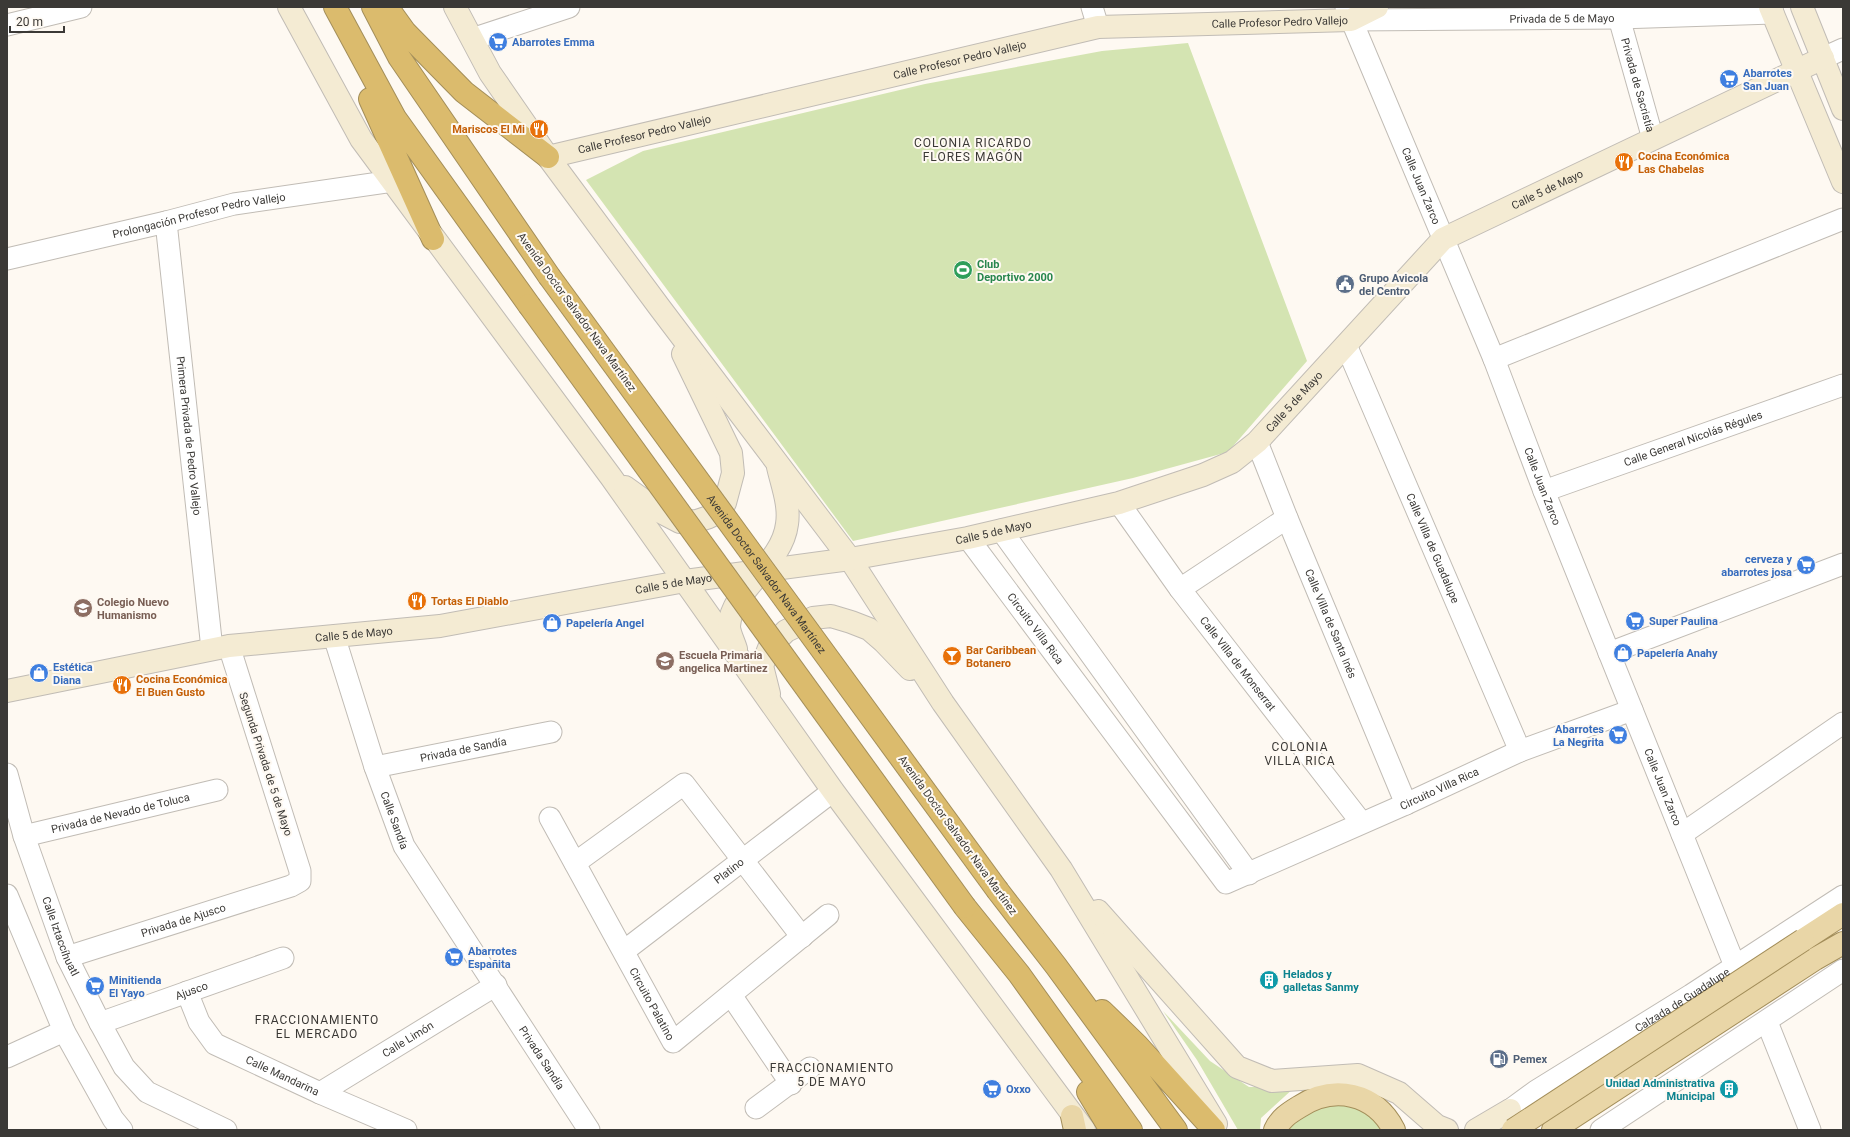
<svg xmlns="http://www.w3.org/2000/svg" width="1850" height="1137" font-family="Roboto,sans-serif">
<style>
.green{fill:#d4e4b2}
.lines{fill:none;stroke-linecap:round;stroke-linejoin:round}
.street-casing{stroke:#c1bcb5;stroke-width:23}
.secondary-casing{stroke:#c1bcb5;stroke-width:24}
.primary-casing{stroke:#a38e5a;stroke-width:24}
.highway-casing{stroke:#a38e5a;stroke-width:24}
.street{stroke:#fff;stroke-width:21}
.secondary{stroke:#f4ebd3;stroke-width:22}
.primary{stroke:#e9d6a7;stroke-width:22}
.highway{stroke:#dbbb6d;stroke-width:22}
.primary-bridge-casing{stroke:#a38e5a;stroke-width:24;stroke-linecap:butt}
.highway-bridge-casing{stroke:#a38e5a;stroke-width:24;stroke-linecap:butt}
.primary-bridge{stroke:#e9d6a7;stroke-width:22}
.highway-bridge{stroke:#dbbb6d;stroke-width:22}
.labels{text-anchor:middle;stroke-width:4;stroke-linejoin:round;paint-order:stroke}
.street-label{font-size:11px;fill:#3b3936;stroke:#fef9f2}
.shop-label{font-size:11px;font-weight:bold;fill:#366cbe;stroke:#fef9f2;text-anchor:start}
.food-label{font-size:11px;font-weight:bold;fill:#c56008;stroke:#fef9f2;text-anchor:start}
.leisure-label{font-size:11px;font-weight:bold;fill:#27864d;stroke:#fef9f2;text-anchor:start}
.service-label{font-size:11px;font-weight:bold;fill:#4e5e75;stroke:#fef9f2;text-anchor:start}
.education-label{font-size:11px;font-weight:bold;fill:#785e54;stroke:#fef9f2;text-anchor:start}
.culture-label{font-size:11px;font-weight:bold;fill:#0d838f;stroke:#fef9f2;text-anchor:start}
.neighbourhood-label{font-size:12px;letter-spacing:1px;fill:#3b3936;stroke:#fef9f2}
</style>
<rect width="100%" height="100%" fill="#fef9f2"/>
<path class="green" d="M1188,43L1307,361L1228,452L1133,478L853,541L586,180L643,151L925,84L1102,51Z
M1163,1011L1210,1061L1249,1087H1295L1261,1118L1260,1130H1238L1197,1060Z
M1344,1100L1372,1113L1384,1130H1287L1312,1107Z"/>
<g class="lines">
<g class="street-casing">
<g id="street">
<path d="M1092,7L1098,27"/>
<path id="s1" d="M1346,7L1494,359L1544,491L1735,966"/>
<path id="s2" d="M1616,7L1653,139"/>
<path id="s3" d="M1351,20L1619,18L1773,13"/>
<path d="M7,25L81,7"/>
<path d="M472,39L569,7"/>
<path d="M1823,58L1843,49"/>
<path id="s4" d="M166,222L212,649"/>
<path id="s5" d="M7,259L166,222L234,204L393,181"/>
<path id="s6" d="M1346,345L1520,751"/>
<path d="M1494,359L1843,219"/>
<path id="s7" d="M1257,442L1287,518L1406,804"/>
<path id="s8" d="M1544,491L1843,385"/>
<path id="s9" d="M1119,503L1180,589L1361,822"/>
<path d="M1001,530L1249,874"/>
<path id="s10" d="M968,538L1226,883L1406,804L1520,751L1632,710"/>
<path d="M1180,589L1287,518"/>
<path id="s11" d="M334,636L375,767L404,846L589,1130"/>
<path d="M1609,653L1843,564"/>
<path id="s12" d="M375,767L551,732"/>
<path id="s13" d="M7,774L24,836L67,957L100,1023L124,1067L147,1092L226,1130"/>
<path id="s14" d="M550,818L673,1042L828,915"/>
<path d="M1682,834L1843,723"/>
<path id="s15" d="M24,836L217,790"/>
<path d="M575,863L684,784L802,937"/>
<path d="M7,895L64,1031L113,1119L122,1130"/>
<path id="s16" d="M624,951L833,791"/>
<path id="s17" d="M67,957L291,886L300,881V871L229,646"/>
<path id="s18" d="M187,992L199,1022L215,1044L320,1093L406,1130"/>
<path d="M731,995L791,1084"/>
<path d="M1767,1022L1810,1130"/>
<path id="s19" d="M100,1023L283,958"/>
<path d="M7,1057L64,1031"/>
<path id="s20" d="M320,1093L496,985"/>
<path d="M756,1108L810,1068"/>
<path id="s21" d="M1519,1125L1510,1110L1536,1091L1691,995L1843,896"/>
<path d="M1601,1130L1843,970"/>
</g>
</g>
<g class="secondary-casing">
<g id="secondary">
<path d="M289,7L361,139L611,477L833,791L1084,1130"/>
<path d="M455,7L490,73L548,157L660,308L850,559L943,703L1061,869L1216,1124"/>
<path d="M1770,7L1843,182"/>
<path d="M1802,7L1843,109"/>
<path id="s22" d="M548,157L1098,27L1351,20L1377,7"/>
<path d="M625,487L657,510L680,522L697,521L709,517L717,513L725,503L733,473L731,453L683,354"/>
<path d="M736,649C734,642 729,633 729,626C732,588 782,565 787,524C790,505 782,485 778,467"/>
<path id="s23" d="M7,691L229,646L440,626L685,581L850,559L968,538L1119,503L1203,475L1232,462L1257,442L1443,239L1823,58"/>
<path d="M769,694L762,666L769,648L786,631L813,618L831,616L851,622L869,629L884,642L910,669"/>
<path d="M1098,911L1237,1067L1272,1081L1358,1075L1399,1093L1437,1126L1447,1130"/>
<path d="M1476,1130L1510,1110"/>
</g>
</g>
<g class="primary-casing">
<path id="primary" d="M1803,940L1843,914
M1072,1116L1075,1130
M1275,1130C1280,1119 1289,1113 1299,1107C1334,1084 1375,1093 1394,1130
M1553,1130L1815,959L1843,943"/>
</g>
<g class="highway-casing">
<path id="highway" d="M335,7L395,118L529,305
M373,7L399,57L549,276
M387,7L405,32L464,92L548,157
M370,99L433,239
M998,891L1056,966L1176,1130
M965,907L1019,974L1131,1130
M1102,1011L1137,1045L1214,1130
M1088,1092L1111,1130"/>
</g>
<use href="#street" class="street"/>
<use href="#secondary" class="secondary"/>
<use href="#primary" class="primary"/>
<use href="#highway" class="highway"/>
<g class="primary-bridge-casing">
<path id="primary-bridge" d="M1513,1130L1803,940"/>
</g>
<g class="highway-bridge-casing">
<g id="highway-bridge">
<path id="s24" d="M549,276L998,891"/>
<path d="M529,305L965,907"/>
</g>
</g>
<use href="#primary-bridge" class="primary-bridge"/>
<use href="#highway-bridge" class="highway-bridge"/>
</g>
<defs>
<g id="supermarket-disc" transform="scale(1)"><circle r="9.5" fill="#3f7fe0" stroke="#fef9f2"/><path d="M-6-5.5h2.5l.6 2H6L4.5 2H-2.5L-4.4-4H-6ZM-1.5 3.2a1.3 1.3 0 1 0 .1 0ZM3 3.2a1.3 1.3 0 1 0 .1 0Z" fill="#fff"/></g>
<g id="restaurant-disc" transform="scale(1)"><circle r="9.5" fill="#e8710a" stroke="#fef9f2"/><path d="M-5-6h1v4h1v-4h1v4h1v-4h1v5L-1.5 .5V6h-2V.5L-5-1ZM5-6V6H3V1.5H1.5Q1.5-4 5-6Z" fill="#fff"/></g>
<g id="stadium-disc" transform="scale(1)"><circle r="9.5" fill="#2e9e5b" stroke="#fef9f2"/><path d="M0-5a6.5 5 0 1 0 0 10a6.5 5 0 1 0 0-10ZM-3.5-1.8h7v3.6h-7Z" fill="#fff"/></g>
<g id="civic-disc" transform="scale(1)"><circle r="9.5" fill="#5c6f8a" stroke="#fef9f2"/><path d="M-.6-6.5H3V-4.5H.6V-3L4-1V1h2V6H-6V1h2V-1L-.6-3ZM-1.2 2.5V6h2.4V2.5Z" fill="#fff"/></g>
<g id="school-disc" transform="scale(1)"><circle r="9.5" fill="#8d6e63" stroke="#fef9f2"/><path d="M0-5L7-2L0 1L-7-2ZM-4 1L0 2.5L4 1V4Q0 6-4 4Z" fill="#fff"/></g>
<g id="shop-disc" transform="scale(1)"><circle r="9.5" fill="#3f7fe0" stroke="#fef9f2"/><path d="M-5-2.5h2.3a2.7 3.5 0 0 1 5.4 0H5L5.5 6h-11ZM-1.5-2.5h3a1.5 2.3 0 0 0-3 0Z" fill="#fff"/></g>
<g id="bar-disc" transform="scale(1)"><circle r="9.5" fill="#e8710a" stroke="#fef9f2"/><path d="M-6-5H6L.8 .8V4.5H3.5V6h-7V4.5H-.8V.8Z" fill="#fff"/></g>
<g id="building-disc" transform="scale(1)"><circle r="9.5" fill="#0f9aa8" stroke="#fef9f2"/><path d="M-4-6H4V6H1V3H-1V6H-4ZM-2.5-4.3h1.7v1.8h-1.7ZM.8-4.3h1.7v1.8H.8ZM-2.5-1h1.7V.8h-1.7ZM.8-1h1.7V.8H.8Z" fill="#fff"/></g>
<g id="fuel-disc" transform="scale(1)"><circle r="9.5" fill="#5c6f8a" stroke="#fef9f2"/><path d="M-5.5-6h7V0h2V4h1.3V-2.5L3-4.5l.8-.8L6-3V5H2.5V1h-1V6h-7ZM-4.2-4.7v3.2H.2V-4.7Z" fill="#fff"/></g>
</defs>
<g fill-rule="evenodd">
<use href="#supermarket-disc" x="498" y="42"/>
<use href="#supermarket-disc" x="1729" y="79"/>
<use href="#restaurant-disc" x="539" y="129"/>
<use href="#restaurant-disc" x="1624" y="162"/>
<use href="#stadium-disc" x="963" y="270"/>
<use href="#civic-disc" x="1345" y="284"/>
<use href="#supermarket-disc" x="1806" y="565"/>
<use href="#restaurant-disc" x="417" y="601"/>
<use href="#school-disc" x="83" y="608"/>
<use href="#supermarket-disc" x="1635" y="621"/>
<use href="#shop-disc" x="552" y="623"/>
<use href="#shop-disc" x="1623" y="653"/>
<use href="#bar-disc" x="952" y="656"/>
<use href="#school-disc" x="665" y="661"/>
<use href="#shop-disc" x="39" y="673"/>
<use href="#restaurant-disc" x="122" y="685"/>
<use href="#supermarket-disc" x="1618" y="735"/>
<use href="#supermarket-disc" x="454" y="957"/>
<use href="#building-disc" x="1269" y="980"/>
<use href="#supermarket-disc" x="95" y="986"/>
<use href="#fuel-disc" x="1499" y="1059"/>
<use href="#supermarket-disc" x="992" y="1089"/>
<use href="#building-disc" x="1729" y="1089"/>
</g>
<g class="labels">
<g class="street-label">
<text dy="4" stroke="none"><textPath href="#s3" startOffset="211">Privada de 5 de Mayo</textPath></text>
<text dy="4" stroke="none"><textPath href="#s22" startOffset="747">Calle Profesor Pedro Vallejo</textPath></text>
<text dy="4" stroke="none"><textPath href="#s22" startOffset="423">Calle Profesor Pedro Vallejo</textPath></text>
<text dy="4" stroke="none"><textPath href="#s2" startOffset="81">Privada de Sacristía</textPath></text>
<text dy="4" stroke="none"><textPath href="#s22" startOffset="99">Calle Profesor Pedro Vallejo</textPath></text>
<text dy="4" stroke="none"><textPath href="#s1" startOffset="194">Calle Juan Zarco</textPath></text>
<text dy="4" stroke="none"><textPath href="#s23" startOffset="1672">Calle 5 de Mayo</textPath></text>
<text dy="4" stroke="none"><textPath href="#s5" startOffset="197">Prolongación Profesor Pedro Vallejo</textPath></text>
<text transform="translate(577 312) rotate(54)" y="4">Avenida Doctor Salvador Nava Martínez</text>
<text dy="4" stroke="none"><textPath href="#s23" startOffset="1336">Calle 5 de Mayo</textPath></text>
<text dy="4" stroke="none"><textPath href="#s4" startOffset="215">Primera Privada de Pedro Vallejo</textPath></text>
<text dy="4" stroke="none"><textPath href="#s8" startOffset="158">Calle General Nicolás Régules</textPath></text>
<text dy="4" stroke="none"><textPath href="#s1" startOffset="518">Calle Juan Zarco</textPath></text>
<text dy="4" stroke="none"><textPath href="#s23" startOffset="1000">Calle 5 de Mayo</textPath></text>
<text dy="4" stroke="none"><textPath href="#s6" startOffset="221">Calle Villa de Guadalupe</textPath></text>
<text dy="4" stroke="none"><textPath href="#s24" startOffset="369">Avenida Doctor Salvador Nava Martínez</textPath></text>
<text dy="4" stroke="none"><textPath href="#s23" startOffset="676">Calle 5 de Mayo</textPath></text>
<text dy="4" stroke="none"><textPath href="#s7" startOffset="196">Calle Villa de Santa Inés</textPath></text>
<text dy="4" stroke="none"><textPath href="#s10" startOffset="113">Circuito Villa Rica</textPath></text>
<text dy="4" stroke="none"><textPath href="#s23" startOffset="352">Calle 5 de Mayo</textPath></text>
<text dy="4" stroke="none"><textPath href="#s9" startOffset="200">Calle Villa de Monserrat</textPath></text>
<text dy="4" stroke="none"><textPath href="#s12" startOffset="90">Privada de Sandía</textPath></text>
<text transform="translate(266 764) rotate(72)" y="4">Segunda Privada de 5 de Mayo</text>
<text dy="4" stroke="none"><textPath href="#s1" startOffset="842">Calle Juan Zarco</textPath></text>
<text dy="4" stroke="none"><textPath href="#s10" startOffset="664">Circuito Villa Rica</textPath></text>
<text dy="4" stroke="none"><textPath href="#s15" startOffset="99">Privada de Nevado de Toluca</textPath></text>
<text dy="4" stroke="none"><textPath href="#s11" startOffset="194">Calle Sandía</textPath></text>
<text transform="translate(958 835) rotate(54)" y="4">Avenida Doctor Salvador Nava Martínez</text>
<text dy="4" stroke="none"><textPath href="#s16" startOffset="132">Platino</textPath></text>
<text dy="4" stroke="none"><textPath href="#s17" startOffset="122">Privada de Ajusco</textPath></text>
<text dy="4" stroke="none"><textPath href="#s13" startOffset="171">Calle Iztaccíhuatl</textPath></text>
<text dy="4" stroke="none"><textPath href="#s19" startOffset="97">Ajusco</textPath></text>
<text dy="4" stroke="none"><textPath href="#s21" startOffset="222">Calzada de Guadalupe</textPath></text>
<text dy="4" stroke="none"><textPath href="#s14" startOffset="212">Circuito Palatino</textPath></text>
<text dy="4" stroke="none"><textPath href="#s20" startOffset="103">Calle Limón</textPath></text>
<text dy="4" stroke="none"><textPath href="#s11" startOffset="474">Privada Sandía</textPath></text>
<text dy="4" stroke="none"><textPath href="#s18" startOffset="134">Calle Mandarina</textPath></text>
</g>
<g class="shop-label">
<text x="512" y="46">Abarrotes Emma</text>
<text x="1743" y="77">Abarrotes<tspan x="1743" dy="13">San Juan</tspan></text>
<text x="1792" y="563" text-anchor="end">cerveza y<tspan x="1792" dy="13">abarrotes josa</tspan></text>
<text x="1649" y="625">Super Paulina</text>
<text x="566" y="627">Papelería Angel</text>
<text x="1637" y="657">Papelería Anahy</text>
<text x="53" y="671">Estética<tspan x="53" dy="13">Diana</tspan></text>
<text x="1604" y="733" text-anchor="end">Abarrotes<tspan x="1604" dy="13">La Negrita</tspan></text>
<text x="468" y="955">Abarrotes<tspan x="468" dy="13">Españita</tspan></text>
<text x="109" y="984">Minitienda<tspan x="109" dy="13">El Yayo</tspan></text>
<text x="1006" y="1093">Oxxo</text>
</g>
<g class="food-label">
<text x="525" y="133" text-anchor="end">Mariscos El Mi</text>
<text x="1638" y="160">Cocina Económica<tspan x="1638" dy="13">Las Chabelas</tspan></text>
<text x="431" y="605">Tortas El Diablo</text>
<text x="966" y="654">Bar Caribbean<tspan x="966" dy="13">Botanero</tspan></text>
<text x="136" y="683">Cocina Económica<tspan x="136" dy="13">El Buen Gusto</tspan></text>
</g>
<g class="leisure-label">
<text x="977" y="268">Club<tspan x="977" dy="13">Deportivo 2000</tspan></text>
</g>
<g class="service-label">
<text x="1359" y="282">Grupo Avicola<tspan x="1359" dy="13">del Centro</tspan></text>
<text x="1513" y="1063">Pemex</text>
</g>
<g class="education-label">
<text x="97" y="606">Colegio Nuevo<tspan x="97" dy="13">Humanismo</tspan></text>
<text x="679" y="659">Escuela Primaria<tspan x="679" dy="13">angelica Martinez</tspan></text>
</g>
<g class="culture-label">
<text x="1283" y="978">Helados y<tspan x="1283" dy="13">galletas Sanmy</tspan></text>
<text x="1715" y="1087" text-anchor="end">Unidad Administrativa<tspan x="1715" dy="13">Municipal</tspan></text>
</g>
<g class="neighbourhood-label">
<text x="973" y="147">COLONIA RICARDO<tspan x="973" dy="14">FLORES MAGÓN</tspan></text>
<text x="1300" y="751">COLONIA<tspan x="1300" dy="14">VILLA RICA</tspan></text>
<text x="317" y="1024">FRACCIONAMIENTO<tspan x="317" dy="14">EL MERCADO</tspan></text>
<text x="832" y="1072">FRACCIONAMIENTO<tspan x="832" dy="14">5 DE MAYO</tspan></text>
</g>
</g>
<rect width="1850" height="1137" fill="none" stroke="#3b3936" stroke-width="16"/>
<path d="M10 26v6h54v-6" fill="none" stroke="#3b3936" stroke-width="2"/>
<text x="16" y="26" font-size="12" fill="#3b3936" stroke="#fef9f2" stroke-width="3" paint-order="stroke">20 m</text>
</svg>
